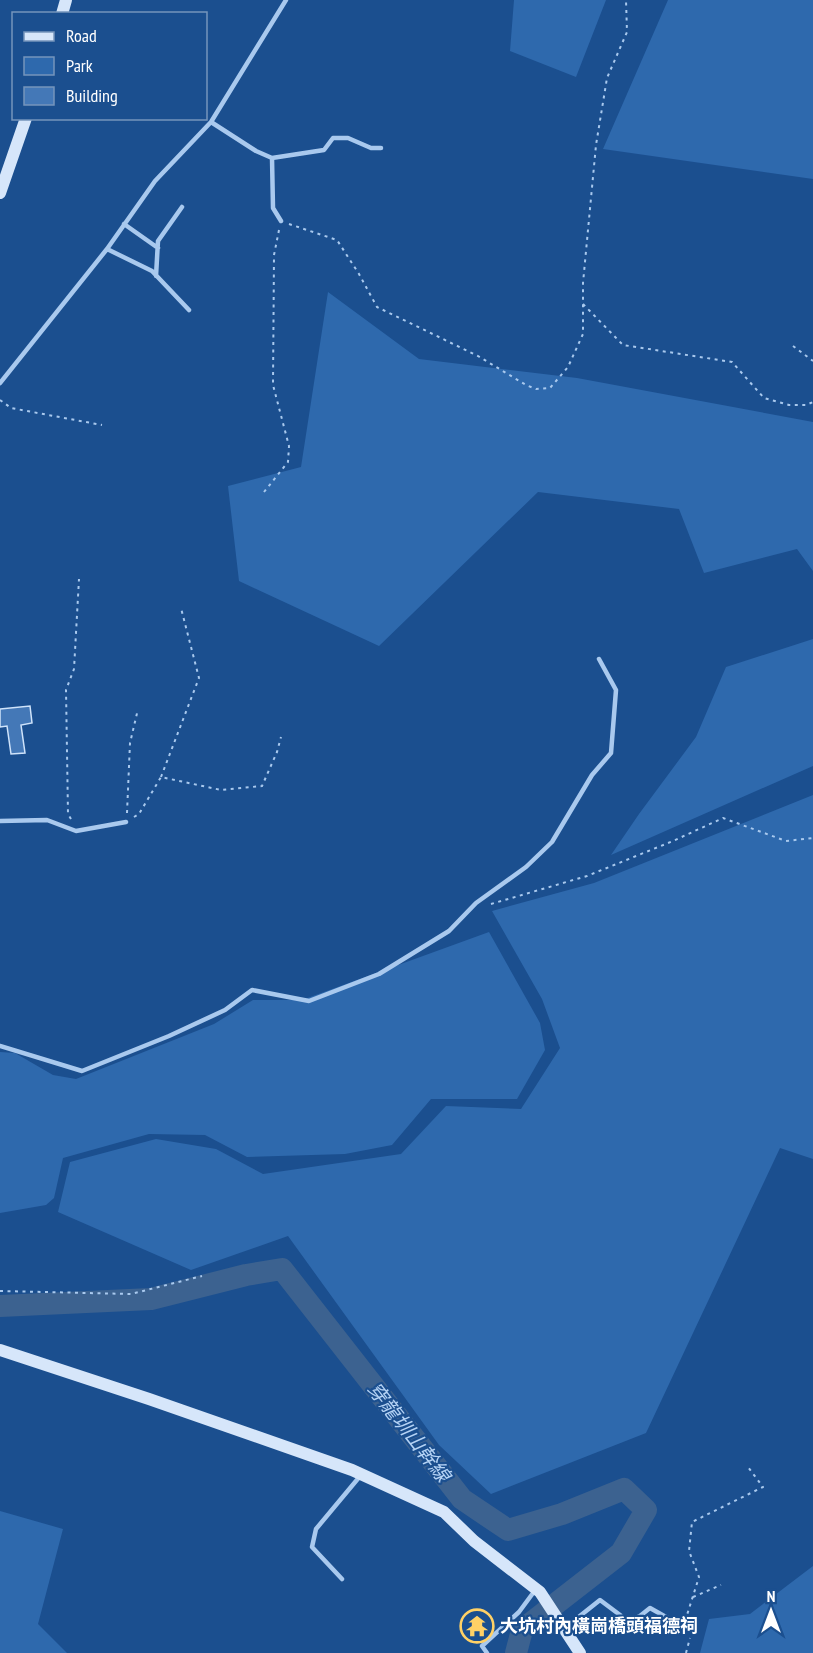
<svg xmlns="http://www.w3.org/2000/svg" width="813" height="1653" font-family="'PT Sans Narrow','Noto Sans TC',sans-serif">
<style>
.green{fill:#2e69ad}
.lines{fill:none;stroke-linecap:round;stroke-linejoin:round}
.river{stroke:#3c6290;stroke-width:22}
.building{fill:#4478b7;stroke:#cfe3fa;stroke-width:1.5}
.path{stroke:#a9c9ee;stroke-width:2;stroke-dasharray:3 4.5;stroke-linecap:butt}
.lane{stroke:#a9c9ee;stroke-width:4.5}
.secondary{stroke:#d6e6fa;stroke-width:12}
.labels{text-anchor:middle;stroke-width:4.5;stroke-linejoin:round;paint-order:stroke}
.poi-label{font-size:18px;font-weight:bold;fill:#fff;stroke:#1b4f8f;text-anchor:start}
.water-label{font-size:20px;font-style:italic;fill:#b5d3f5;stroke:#1b4f8f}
</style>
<rect width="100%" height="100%" fill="#1b4f8f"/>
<path class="green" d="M514,0H606L576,77L510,51Z
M668,0H813V179L603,149Z
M328,292L419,359L577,378L813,422V571L797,549L704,573L679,509L538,492L379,646L239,581L228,486L301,467Z
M813,639V766L611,855L639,814L696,737L726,667Z
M813,795V1159L780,1148L646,1433L491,1494L439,1445L288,1236L191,1270L58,1212L70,1162L156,1139L216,1149L263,1174L401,1154L446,1106L521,1109L560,1048L542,999L492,911L594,883Z
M489,932L540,1023L545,1050L517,1099H431L392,1145L345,1154L247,1157L205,1135L149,1134L63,1158L54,1198L46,1205L0,1213V1052L15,1053L53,1075L76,1079L214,1024L253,1000H302Z
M0,1511L63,1529L38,1624L67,1653H0Z
M813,1566V1653H700L709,1619L750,1614Z"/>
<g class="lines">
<path class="river" d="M0,1306L151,1299L246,1275L282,1269L462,1499L508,1530L562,1514L624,1489L646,1510L621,1553L522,1630L516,1653"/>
</g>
<path class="building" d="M30,706L32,723L21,725L25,753L11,754L7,726L0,727V709Z"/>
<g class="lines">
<path class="path" d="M289,224L337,240L359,274L377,307L478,356L526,385L536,389L550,388L568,367L583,334V283L596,145L607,78L627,32L626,0
M583,304L623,345L732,362L764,398L789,405H806L813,402
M793,346L813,361
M0,400L11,408L102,425
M264,492L288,462L289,446L273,385L274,255L279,230
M161,777L199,678L181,608
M127,813L130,743L138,709
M134,817L139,814L161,777L221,790L262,786L277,752L281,737
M71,819L68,814L66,690L74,669L79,579
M491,904L587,876L673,841L723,818L786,841L813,838
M0,1291L131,1294L202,1276
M693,1597L721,1585
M688,1621L687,1615L699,1577L689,1551L692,1522L763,1487L748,1467
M686,1653L690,1638"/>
<path class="lane" d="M211,122L256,151L272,158L273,208L281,221
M272,158L324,150L333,138H348L371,148H381
M124,224L158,248
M107,249L152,271L189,310
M156,276L158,241L182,207
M0,383L107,249L155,181L211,122L286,0
M0,821L47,820L76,831L126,822
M0,1046L82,1071L169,1036L225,1010L252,990L309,1001L379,974L449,931L476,903L526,867L552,842L592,775L611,753L616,690L599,659
M342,1579L312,1547L316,1529L361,1475
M566,1627L600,1600L628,1621L640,1616L650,1608L689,1630
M487,1653L482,1646L519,1612L536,1589"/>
<path class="secondary" d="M62,14L66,0
M0,193L26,118
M0,1350L149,1399L352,1470L444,1512L474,1541L540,1592L580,1653"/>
</g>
<defs>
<g id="temple-ring" transform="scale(1.725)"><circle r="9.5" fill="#1b4f8f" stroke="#ffd166" stroke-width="1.5"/><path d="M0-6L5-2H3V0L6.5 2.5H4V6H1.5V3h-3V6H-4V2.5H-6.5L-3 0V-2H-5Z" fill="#ffd166"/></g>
</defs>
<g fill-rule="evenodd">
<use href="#temple-ring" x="477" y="1626"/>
</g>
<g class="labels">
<g class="poi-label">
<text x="500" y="1632">大坑村內橫崗橋頭福德祠</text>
</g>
<g class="water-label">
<text transform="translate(409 1432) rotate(52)" y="7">穿龍圳山幹線</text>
</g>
</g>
<rect x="12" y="12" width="195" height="108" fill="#1b4f8f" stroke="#7695bc" stroke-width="1.5"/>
<rect x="24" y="32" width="30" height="9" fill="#d6e6fa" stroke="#7695bc" stroke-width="1.5"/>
<text x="66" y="42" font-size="18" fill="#ffffff">Road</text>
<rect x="24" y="57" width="30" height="18" fill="#2e69ad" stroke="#7695bc" stroke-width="1.5"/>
<text x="66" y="72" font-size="18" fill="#ffffff">Park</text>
<rect x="24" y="87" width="30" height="18" fill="#4478b7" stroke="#7695bc" stroke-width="1.5"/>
<text x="66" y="102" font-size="18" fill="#ffffff">Building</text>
<g transform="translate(771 1611)" stroke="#1b4f8f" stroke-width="4.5" paint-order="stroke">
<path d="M0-4.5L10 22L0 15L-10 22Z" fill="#ffffff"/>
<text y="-9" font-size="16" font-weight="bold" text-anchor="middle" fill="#ffffff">N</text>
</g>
</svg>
